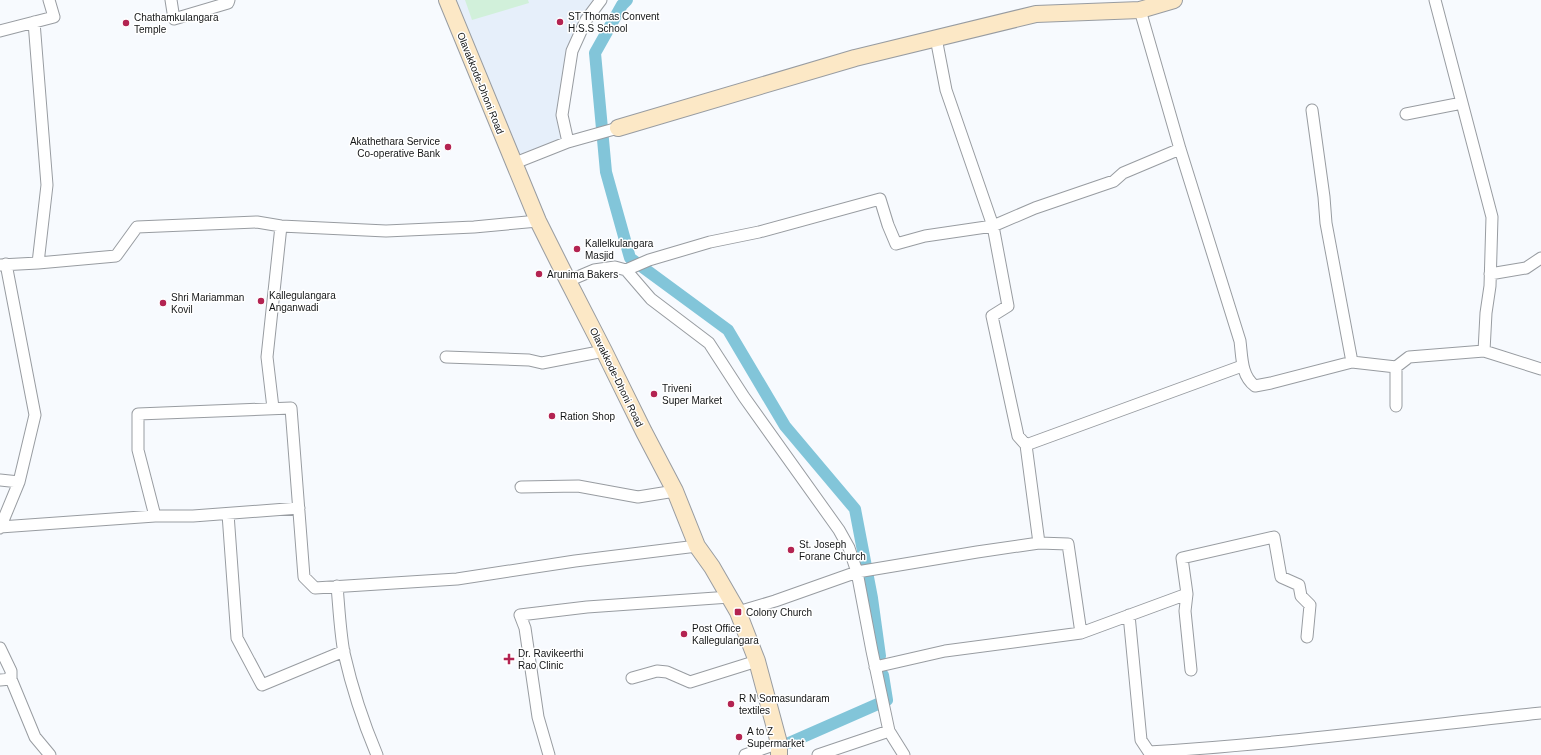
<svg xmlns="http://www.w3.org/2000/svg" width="1541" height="755" font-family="Arial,sans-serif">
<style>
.built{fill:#e6effa}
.green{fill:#d1f0da}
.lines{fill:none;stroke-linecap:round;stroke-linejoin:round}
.canal{stroke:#82c5d9;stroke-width:12}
.street-casing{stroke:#989ca1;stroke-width:13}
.secondary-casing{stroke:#989ca1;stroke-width:18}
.street{stroke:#fff;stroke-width:11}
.secondary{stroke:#fce8c6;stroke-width:16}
.poi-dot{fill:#b32351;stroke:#fff;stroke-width:1.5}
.labels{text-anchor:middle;stroke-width:3;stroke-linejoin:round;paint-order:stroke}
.poi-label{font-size:10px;fill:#131516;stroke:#fff;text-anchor:start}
.street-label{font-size:10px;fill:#131516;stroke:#fff}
</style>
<rect width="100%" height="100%" fill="#f7fafe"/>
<path class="built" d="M447,0H601L586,20L563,103L568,142L515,163Z"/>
<path class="green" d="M465,0H528L529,3L472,20Z"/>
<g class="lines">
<path class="canal" d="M627,0L622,5L595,53L606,172L630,258L728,330L785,426L855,509L872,598L880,656
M789,743L887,700L883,675"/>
<g class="street-casing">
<path id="street" d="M171,0L174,19L228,3L229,0
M1140,10L1180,149L1240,341C1242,356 1241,376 1255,386L1271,383L1352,362L1396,367
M34,22L47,185L38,263
M0,31L54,17L49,0
M936,38L946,90L993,226L1008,306L992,316L1018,436L1026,445L1039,543
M1312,110L1324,197L1326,223L1352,362
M1406,114L1462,103
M568,142L562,115L572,51L586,20L601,0
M515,163L568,142L618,128
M0,265L38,263L116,256L137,227L257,222L281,226L386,231L474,227L538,221
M626,270L649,260L710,242L759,232L880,199L888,225L896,244L925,236L993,226L1035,208L1114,181L1123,173L1180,149
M1490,274L1526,268L1541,258
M568,281L594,270L615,267L626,270L651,299L709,343L744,397L839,530L849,548L857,572L775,601L738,612
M1484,351L1541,369
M446,357L529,360L542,363L604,351
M1396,406V367L1409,357L1484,351L1486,313L1490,286L1492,217L1435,0
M273,408L267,357L281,226
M1026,445L1242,366
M0,480L19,482
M521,487L578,486L638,497L675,491
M299,508L193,516H155L138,450V414L291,408L304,577L315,588L457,579L575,561L697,546
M228,514L237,638L262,685L344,651
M0,527L155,516
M0,528L19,482L35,415L6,264
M337,586C339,608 340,631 344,653C352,688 363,722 377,755
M1187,594L1185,611L1191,670
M1129,615L1141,740L1149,752C1280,744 1411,727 1541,713
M0,648L11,671V679L0,680
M875,667L945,651L1081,633
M632,678L657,671L667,672L690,682L757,661
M11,679L35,737L50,755
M889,731L872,651L857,572L977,552L1039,543L1068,544L1081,633L1187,594L1182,558L1274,537L1281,577L1299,585L1301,596L1310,605L1307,637
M549,755L538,717L525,628L520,615L587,607L730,597
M745,755L779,743
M818,755L889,731L904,755"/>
</g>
<g class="secondary-casing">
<path id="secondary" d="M447,0L538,221L568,281L604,351L644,432L675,491L697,546L712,567L738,612L757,661L779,743V755
M618,128L855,58L1036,14L1140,10L1174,0"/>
</g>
<use href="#street" class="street"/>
<use href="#secondary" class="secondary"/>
</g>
<g class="poi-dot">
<circle cx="560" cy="22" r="4"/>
<circle cx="126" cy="23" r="4"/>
<circle cx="448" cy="147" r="4"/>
<circle cx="577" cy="249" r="4"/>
<circle cx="539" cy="274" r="4"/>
<circle cx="261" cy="301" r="4"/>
<circle cx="163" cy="303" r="4"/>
<circle cx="654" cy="394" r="4"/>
<circle cx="552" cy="416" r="4"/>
<circle cx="791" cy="550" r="4"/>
<rect x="734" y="608" width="8" height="8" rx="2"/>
<circle cx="684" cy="634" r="4"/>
<path d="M507 653h4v4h4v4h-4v4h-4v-4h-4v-4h4z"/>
<circle cx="731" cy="704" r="4"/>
<circle cx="739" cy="737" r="4"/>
</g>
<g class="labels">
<g class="poi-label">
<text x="568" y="20">ST Thomas Convent<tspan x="568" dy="12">H.S.S School</tspan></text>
<text x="134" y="21">Chathamkulangara<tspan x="134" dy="12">Temple</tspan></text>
<text x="440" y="145" text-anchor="end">Akathethara Service<tspan x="440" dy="12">Co-operative Bank</tspan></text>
<text x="585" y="247">Kallelkulangara<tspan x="585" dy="12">Masjid</tspan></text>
<text x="547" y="278">Arunima Bakers</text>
<text x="269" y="299">Kallegulangara<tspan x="269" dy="12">Anganwadi</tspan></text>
<text x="171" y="301">Shri Mariamman<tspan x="171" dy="12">Kovil</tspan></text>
<text x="662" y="392">Triveni<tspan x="662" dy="12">Super Market</tspan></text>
<text x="560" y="420">Ration Shop</text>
<text x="799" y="548">St. Joseph<tspan x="799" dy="12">Forane Church</tspan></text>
<text x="746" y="616">Colony Church</text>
<text x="692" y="632">Post Office<tspan x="692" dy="12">Kallegulangara</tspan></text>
<text x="518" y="657">Dr. Ravikeerthi<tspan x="518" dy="12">Rao Clinic</tspan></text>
<text x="739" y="702">R N Somasundaram<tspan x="739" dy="12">textiles</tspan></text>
<text x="747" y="735">A to Z<tspan x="747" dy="12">Supermarket</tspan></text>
</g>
<g class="street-label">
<text transform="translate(481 83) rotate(68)" y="4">Olavakkode-Dhoni Road</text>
<text transform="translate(617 377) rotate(64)" y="4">Olavakkode-Dhoni Road</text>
</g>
</g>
</svg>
